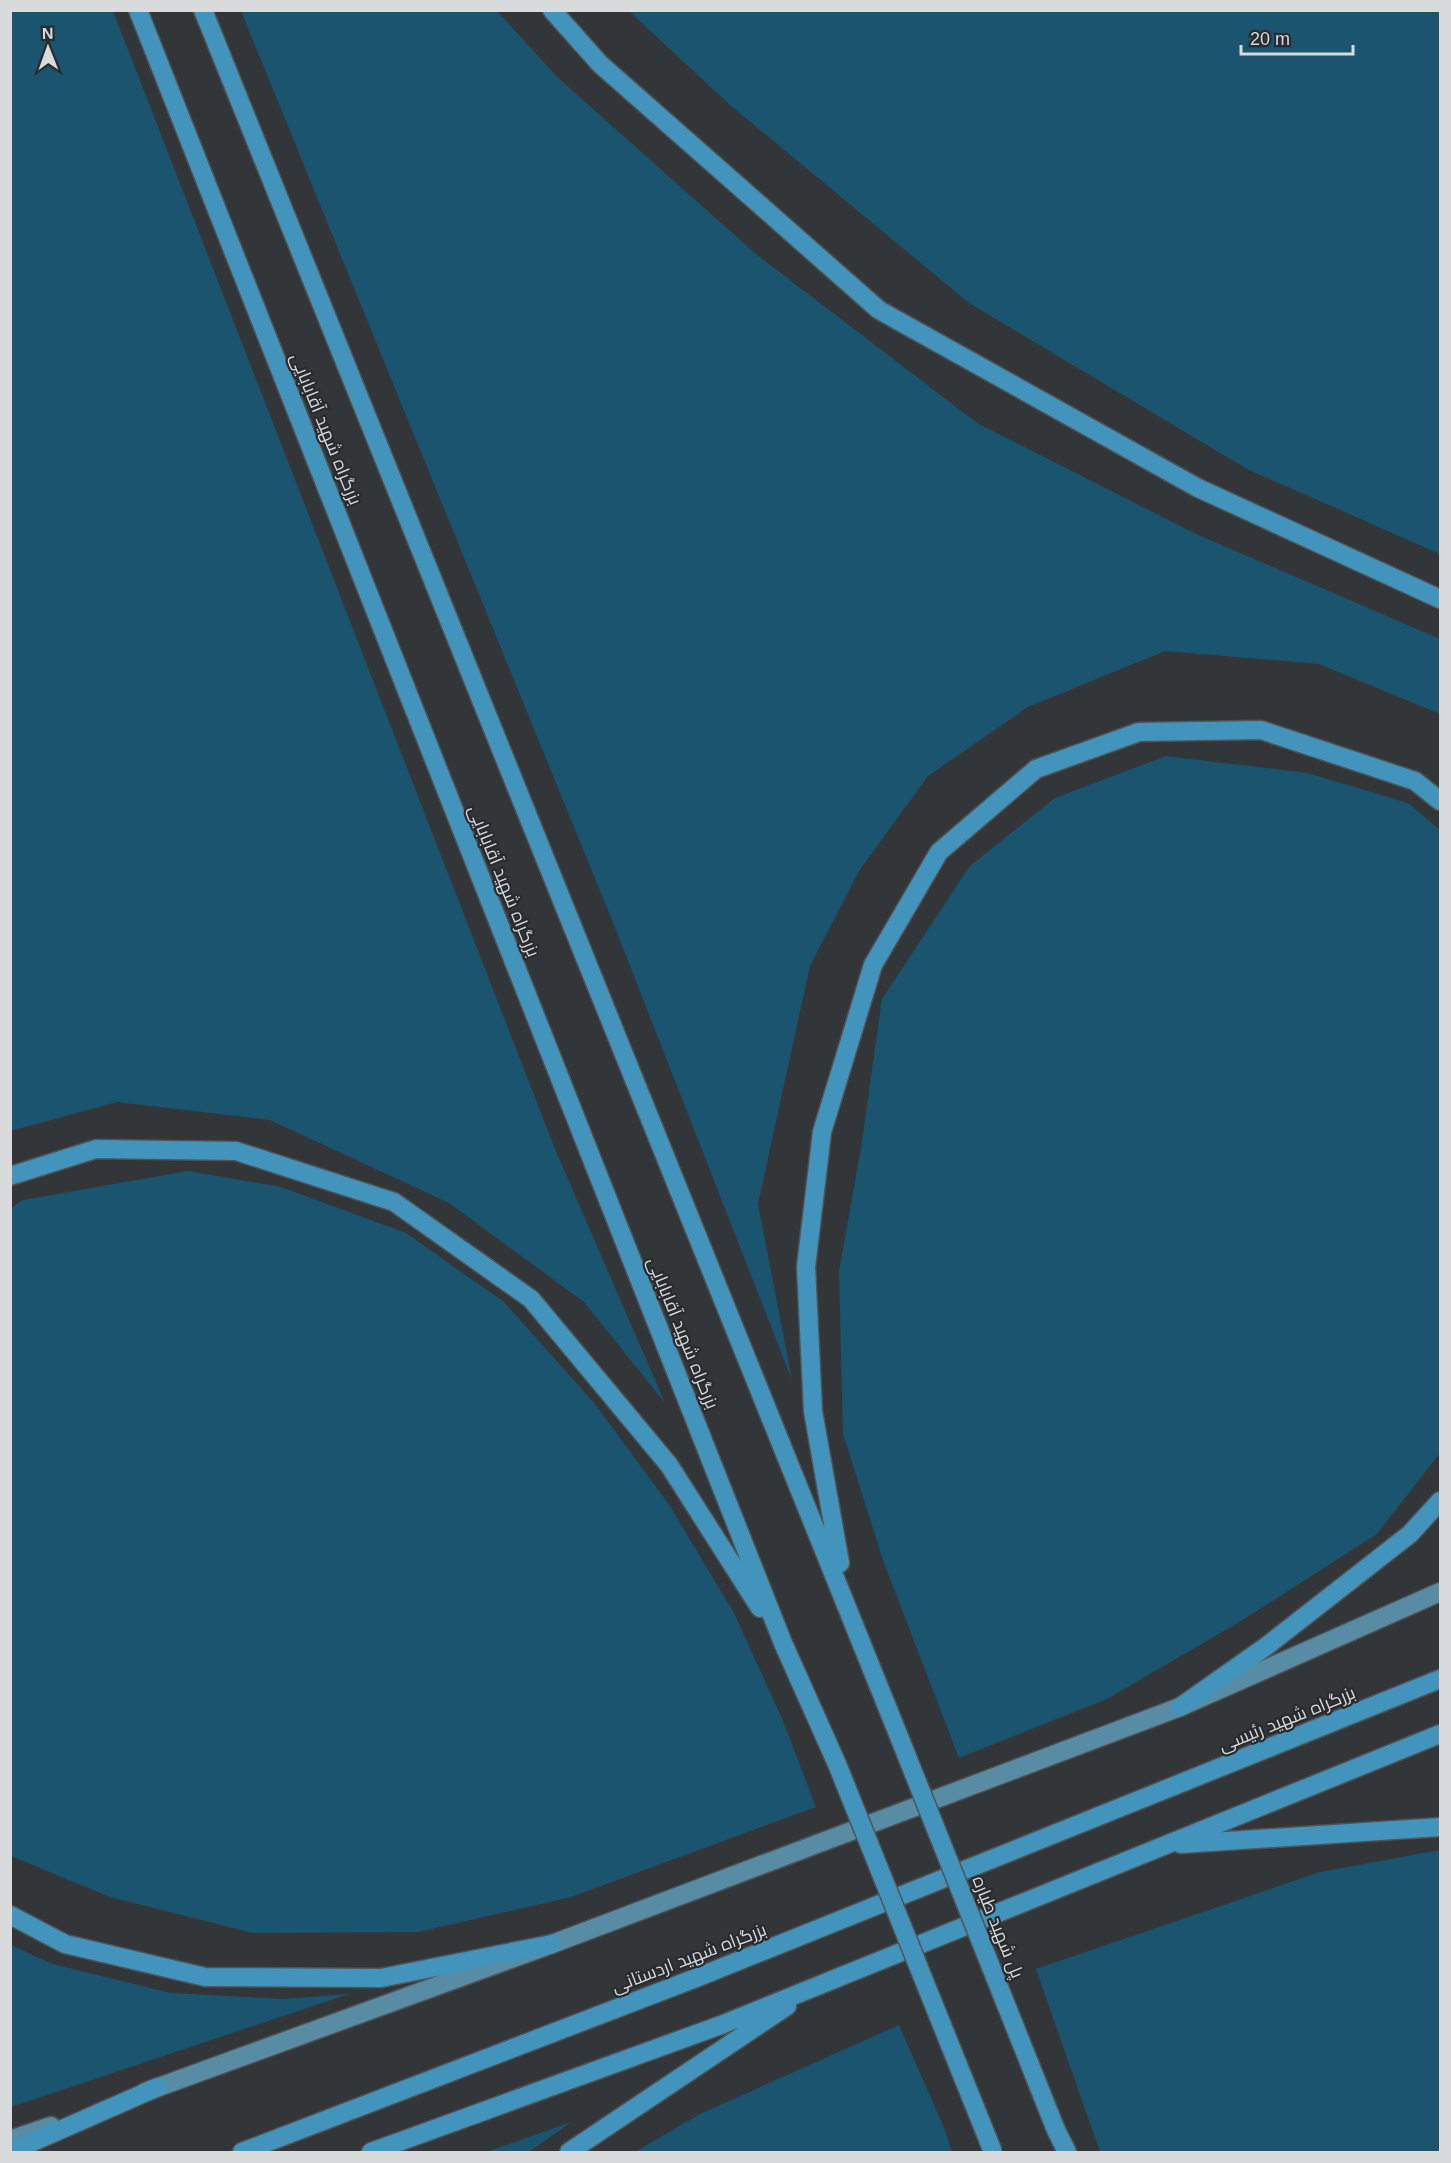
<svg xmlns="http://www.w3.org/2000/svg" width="1451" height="2163" font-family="Helvetica,Cairo,sans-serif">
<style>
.green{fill:#1a546f}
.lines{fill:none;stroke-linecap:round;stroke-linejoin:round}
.primary-casing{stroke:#4f5355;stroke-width:21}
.highway-casing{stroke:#4f5355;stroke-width:21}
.primary{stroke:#588ca4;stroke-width:18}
.highway{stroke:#4294bc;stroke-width:18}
.highway-bridge-casing{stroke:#4f5355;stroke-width:21;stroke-linecap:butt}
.highway-bridge{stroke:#4294bc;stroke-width:18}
.labels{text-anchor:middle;stroke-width:4.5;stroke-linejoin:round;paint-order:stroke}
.street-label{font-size:18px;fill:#d8dadc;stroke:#292c2e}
</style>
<rect width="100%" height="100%" fill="#333638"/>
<path class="green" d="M11,10L113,11L555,1149L665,1403L584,1302L449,1203L270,1120L117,1102L11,1131Z
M241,11H497L557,77L757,255L977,423L1196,534L1440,639V714L1319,664L1165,651L1028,707L928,776L859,871L810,966L758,1204L792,1380L616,930Z
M629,11H1440V554L1247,469L969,303L730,105Z
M1166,756L1307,773L1408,803L1440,830V1453L1377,1534L1241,1621L1107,1699L959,1758L884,1563L843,1434L839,1271L861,1148L882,999L970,866L1055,798Z
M188,1171L281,1187L406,1233L504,1302L595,1404L670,1506L734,1613L783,1721L816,1807L571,1897L418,1932L253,1933L110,1897L11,1856V1208L23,1200Z
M1440,1850V2152H1100L1036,1969L1320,1872Z
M11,1945L52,1964L171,1993L284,1999L349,1994L11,2107Z
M899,2025L945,2130L952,2152H635L700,2114Z
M571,2122L529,2152H487Z"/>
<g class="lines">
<g class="primary-casing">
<path id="primary" d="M145,2092L552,1944L1180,1707L1440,1592
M10,2140L51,2126"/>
</g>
<g class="highway-casing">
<path id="highway" d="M138,10L783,1643L837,1764
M203,10L900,1739
M552,10L600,64L879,310L1198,488L1440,599
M10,1176L96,1149L236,1151L394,1202L531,1299L669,1465L760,1608
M840,1563L813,1411L806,1267L822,1132L873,965L939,852L1036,769L1139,732L1261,730L1415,781L1440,801
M1180,1707L1268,1645L1410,1534L1440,1501
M1181,1844L1440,1827
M10,1915L65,1944L205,1977L381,1978L552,1944
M1056,2130L1067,2152
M10,2152L158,2087
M242,2152L696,1978L1440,1679
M371,2152L721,2025L1440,1734
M569,2152L787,2006"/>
</g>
<use href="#primary" class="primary"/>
<use href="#highway" class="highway"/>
<g class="highway-bridge-casing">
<path id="highway-bridge" d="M900,1739L1056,2130
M837,1764L993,2152"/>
</g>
<use href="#highway-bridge" class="highway-bridge"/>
</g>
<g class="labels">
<g class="street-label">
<text transform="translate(326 429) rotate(68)" y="6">بزرگراه شهید آقابابایی</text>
<text transform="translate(504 881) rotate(68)" y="6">بزرگراه شهید آقابابایی</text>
<text transform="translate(683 1333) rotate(68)" y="6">بزرگراه شهید آقابابایی</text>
<text transform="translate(1287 1719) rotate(-22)" y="6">بزرگراه شهید رئیسی</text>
<text transform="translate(998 1927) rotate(68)" y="6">پل شهید طیاره</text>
<text transform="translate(689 1958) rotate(-21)" y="6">بزرگراه شهید اردستانی</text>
</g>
</g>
<rect width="1451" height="2163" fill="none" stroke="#d8dadc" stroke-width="24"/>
<g transform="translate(48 48) rotate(359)" stroke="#292c2e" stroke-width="4.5" paint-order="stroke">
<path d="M0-4.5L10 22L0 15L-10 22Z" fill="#d8dadc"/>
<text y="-9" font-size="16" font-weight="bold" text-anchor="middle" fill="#d8dadc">N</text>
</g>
<path d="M1241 45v9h112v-9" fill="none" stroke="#d8dadc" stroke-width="3"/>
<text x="1250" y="45" font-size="18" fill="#d8dadc" stroke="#292c2e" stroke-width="4.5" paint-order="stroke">20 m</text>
</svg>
